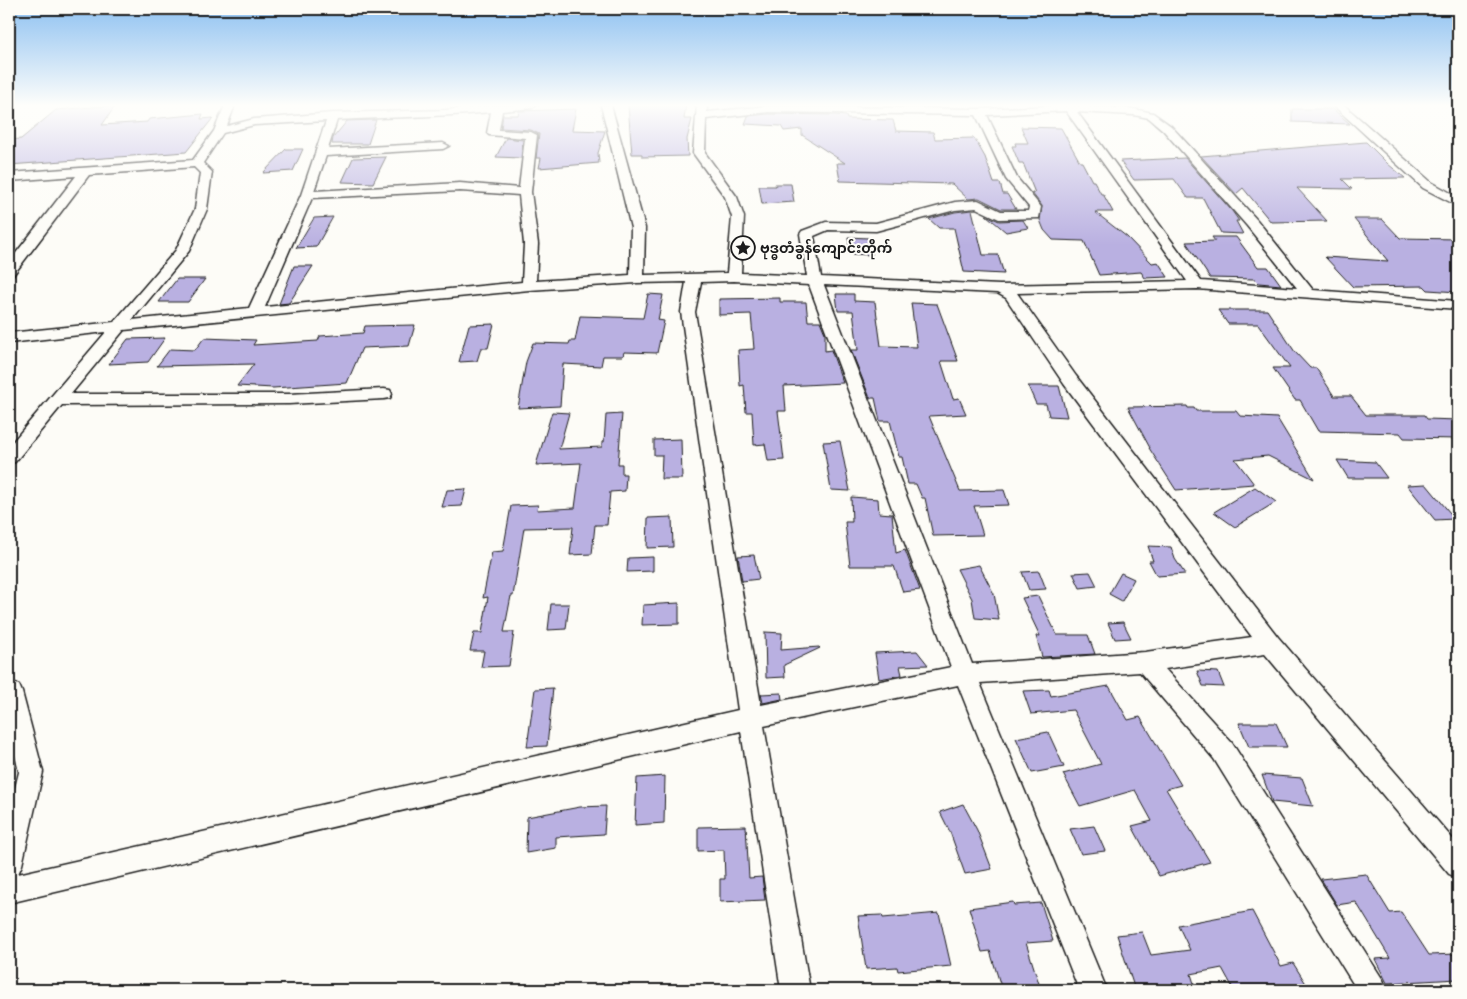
<svg xmlns="http://www.w3.org/2000/svg" width="1467" height="999" font-family="'Playpen Sans','Noto Sans Myanmar',sans-serif">
<style>
.building{fill:#b9b0e1;stroke:#1c1c1c}
.lines{fill:none;stroke-linecap:round;stroke-linejoin:round}
.street-casing{stroke:#1c1c1c;stroke-width:3}
.street{fill:#fdfcf7;fill-rule:evenodd}
.labels{text-anchor:middle;stroke-width:4;stroke-linejoin:round;paint-order:stroke}
.far-poi-label{font-size:14px;font-weight:bold;fill:#1c1c1c;stroke:#fdfcf7;text-anchor:start}
</style>
<rect width="100%" height="100%" fill="#fdfcf7"/>
<filter id="ink" filterUnits="userSpaceOnUse"><feTurbulence type="fractalNoise" baseFrequency=".02" numOctaves="2"/><feDisplacementMap in="SourceGraphic" scale="10" xChannelSelector="R" yChannelSelector="G"/><feConvolveMatrix kernelMatrix="1 2 1 2 8 2 1 2 1" color-interpolation-filters="sRGB"/></filter>
<g filter="url(#ink)">
<path class="building" d="M116,105L102,125L147,122L149,119L203,114L201,119L213,118L186,152L9,165V140L21,139L56,110Z
M628,105H686L684,119H692L687,139L688,156L642,157V154H632Z
M576,109L572,130L605,131L598,153L599,163L539,168L541,158H536L539,134L531,130L501,128L503,115H518L519,111Z
M1292,109H1333L1350,124L1292,122Z
M768,114L836,115L846,116L847,119L893,120L896,131L933,132L935,139L974,138L985,157L994,183H1000L1003,194H1007L1016,209H1001L979,198L968,199L952,184L840,181L837,163H845L802,135V129L784,131L781,126L745,124L748,116Z
M376,120L368,144H332L333,138L347,121Z
M1021,127L1061,128L1080,162H1082L1092,181H1094L1101,194H1103L1113,212H1095L1127,237L1152,263L1158,262L1168,277L1145,278L1141,272L1099,275L1084,241L1053,240L1044,230L1040,220L1042,206L1032,193H1035L1023,163H1019L1012,146H1016L1015,143H1028Z
M506,138L523,140L521,158L496,157Z
M1366,142L1388,164L1405,178L1342,179L1352,189L1297,188L1327,221L1271,222L1243,188L1236,194L1201,156Z
M286,149H303L293,171L263,173Z
M386,157L373,183L342,182L353,158Z
M1185,158L1232,211L1239,221H1236L1243,234L1221,233L1203,198H1188L1174,179L1134,180L1120,161Z
M775,184H791L794,202L762,204L759,186H776Z
M972,210L983,255H998L1004,274L964,272L954,228H939L929,219L955,212Z
M986,215L999,221L1023,220L1028,228L1006,232Z
M333,217L316,247L296,248L314,218Z
M1354,219H1382L1400,238L1458,239V292L1428,290L1424,286L1353,287L1325,257L1388,261Z
M848,237L868,238V240H871L872,255L850,254Z
M1212,237H1236L1258,267H1268L1281,285L1259,283L1255,279L1210,278L1186,242L1215,241Z
M294,266H313L289,303L279,304Z
M177,279H205L188,302H159Z
M648,294L663,295L658,320L664,321L657,353L624,352L623,356H603L601,366L563,364L560,406L518,408L526,362L533,343L569,344L570,341H575L580,316L643,318Z
M836,294H854V301L875,302L881,346L917,347L911,303L937,304L958,361H941L953,399L959,398L966,414L929,416L960,491L1004,490L1009,505L974,506L983,535L933,536L925,498H922L916,484H908L902,457H899L890,421H880L875,398H870L851,350H858L853,311H838Z
M780,298V302H806L808,321H820L825,333V351L831,350L843,383L784,386L786,411H778L784,460L768,461L765,444L754,445L752,412H746L744,385L740,386L738,350L754,349L751,314L719,315V299Z
M1218,310H1267L1295,352L1310,368H1316L1334,396H1351L1366,415H1424L1427,419L1458,420V439L1404,438L1400,433L1318,431L1300,400H1295L1273,368H1290L1258,324H1228Z
M494,324L488,348H481L477,361L459,362L469,325Z
M415,325L409,346L362,348L347,383L273,388L237,386L254,364L157,366L170,349L195,350L204,338L256,340L253,345L318,341L320,336L363,333L365,326Z
M165,338L148,362L109,364L128,339Z
M1028,386H1059L1067,417L1049,416L1046,404H1036Z
M1187,406L1188,408H1194L1196,411H1236L1240,416L1277,418L1314,479L1268,456L1235,459L1254,484L1176,490L1149,448H1150L1128,407Z
M552,412L569,413L559,449L602,447V442H604L606,415L622,414L618,464H622V474H626L625,491L610,492L607,525H595L592,554L570,555L573,527L524,528L513,596H511L504,632H514L509,666L481,667L484,651H470L474,633H482L488,597L483,598L492,552L503,551L511,506L538,505L537,510L575,508L581,463L536,465Z
M681,439L682,479H661L662,455H654V440Z
M840,441L850,491L831,490L823,442Z
M1337,460L1375,462L1387,478H1348Z
M1426,484L1455,519L1435,520L1407,485Z
M1255,487L1276,502L1235,527L1214,512Z
M466,489L462,506L442,507L447,490Z
M851,497L878,499L879,513L892,514L896,553L905,550L920,590L903,592L894,566H850L845,522H852Z
M672,517L673,547L647,548L648,518Z
M1148,546L1171,547L1175,559L1185,574L1157,576L1149,561H1153Z
M754,555L759,579L742,581L738,556Z
M653,557V571L627,572L628,558Z
M979,565L994,594L999,620L975,618L972,599L957,569Z
M1039,571L1046,589L1029,590L1022,572Z
M1090,572L1097,586L1080,588L1073,573Z
M1121,573L1134,579L1122,601L1109,594Z
M1038,596L1057,635H1088L1095,654L1042,657L1036,636H1040L1022,598Z
M679,603V624L642,625L643,605Z
M551,604H569L566,629L548,630Z
M1123,622L1131,638L1115,639L1108,623Z
M765,632L782,633L781,650L819,647L820,648L784,665L785,677L766,678Z
M917,651L928,665L900,666L902,675L879,679L875,653Z
M1197,671L1218,672L1224,687L1203,686Z
M1109,686L1128,720L1140,717L1181,785L1166,789L1210,862L1159,876L1132,826L1152,821L1135,790L1080,806L1063,774L1101,764L1073,710L1031,714L1023,691L1049,690L1051,696Z
M553,688L547,746L527,747L535,689Z
M781,693L782,699L763,703L761,694Z
M1239,723H1276L1287,747H1249Z
M1048,732L1064,767L1032,773L1016,738Z
M1262,775L1302,778L1313,806L1272,802Z
M665,776L664,823L635,825L637,778Z
M963,804L977,830L992,869L965,874L950,832L940,812Z
M606,806L604,834L556,837V848L526,853L527,817L580,807Z
M746,826L749,878L762,877L765,900L720,902V879H725L724,850L698,851V827Z
M1094,826L1105,851L1081,854L1070,829Z
M1366,874L1390,913L1401,912L1429,955L1458,954V979L1387,983L1375,959L1390,958L1356,902L1337,905L1321,879Z
M1013,902L1014,905L1041,903L1053,941L1026,943L1041,990H1002L990,951L982,952L969,908Z
M1252,911L1281,966L1293,963L1310,990H1234L1222,968L1191,974L1196,990H1135L1117,935L1142,932L1151,955L1190,950L1178,925Z
M939,913L951,966L898,971L897,967L866,969L858,916L882,915L883,918Z"/>
<g class="lines">
<g class="street-casing">
<path id="street" d="M225,105H235L227,126L254,119L333,113L445,110L493,105H537L532,108L502,111L499,130L531,132L537,135L531,192L538,244L536,281L630,275L631,228L601,105H611L645,228L644,275L727,273L732,217L725,197L693,153L697,105H707V112L768,106L980,109L1072,105L1134,109L1153,113L1171,126L1257,220L1313,290L1458,301V309L1197,289L1017,293L1076,376L1278,637L1458,845V878L1449,874L1265,654L1165,669L1232,743L1383,980L1387,990H1357L1214,759L1140,672L980,683L1107,990H1079L958,685L764,726L810,990H781L741,731L9,903V812L19,772L9,730V683L11,682L19,685L22,692L43,772L22,865L18,874L738,710L681,312L686,282L637,283L529,290L124,330L71,394H289L384,389L390,390L392,394L390,398L384,399L289,404L62,405L15,462L9,464V446L106,332L9,343V333L114,322L176,250L195,209L200,173L194,167L89,175L14,274L9,275V262L76,176L9,181V173L193,160L214,131ZM1066,111L1187,281L1000,285L821,277L814,236L828,230L876,231L955,210L976,208L999,219L1039,218L1041,207L1017,178L987,115ZM491,112L487,133L489,135L525,138L519,188L460,183L314,191L326,156L443,149L449,146L443,143L328,149L337,120C389,117 440,117 491,112ZM768,112L976,115L1006,179L1029,207L1028,211H1001L978,200L955,202L876,223L826,222L802,231L800,234L807,276L741,273L744,217L737,197L705,153L706,119ZM1077,112L1134,115L1149,118L1163,130L1247,226L1297,288L1201,281ZM326,121L301,195L249,308L132,320L189,251L207,209L212,172L203,163L223,133L254,125ZM460,191L519,195L524,244L522,282L265,307L312,198ZM734,281L809,285L951,667L761,705L695,312L701,282ZM824,285L997,293L1006,298L1064,384L1252,637L1145,652L972,664Z
M1333,105H1344L1431,182L1458,197V206L1423,188Z"/>
</g>
<use href="#street" class="street"/>
</g>
</g>
<linearGradient id="sky" x2="0" y2="1"><stop stop-color="#8cc0f1"/><stop offset="0.43" stop-color="#fefefb"/><stop offset="1" stop-color="#fefefb" stop-opacity="0"/></linearGradient>
<rect width="1467" height="245" fill="url(#sky)"/>
<defs>
<g id="sight-ring" transform="scale(1.25)"><circle r="9.5" fill="#fdfcf7" stroke="#1c1c1c" stroke-width="1.5"/><path d="M0-6L1.8-2.2L6-1.7L2.9 1.2L3.7 5.4L0 3.3L-3.7 5.4L-2.9 1.2L-6-1.7L-1.8-2.2Z" fill="#1c1c1c"/></g>
</defs>
<g fill-rule="evenodd">
<use href="#sight-ring" x="743" y="248"/>
</g>
<g class="labels">
<g class="far-poi-label">
<text x="760" y="253">ဗုဒ္ဓတံခွန်ကျောင်းတိုက်</text>
</g>
</g>
<rect width="1467" height="999" fill="none" stroke="#fdfcf7" stroke-width="30"/>
<rect x="15" y="15" width="1437" height="969" fill="none" stroke="#1c1c1c" stroke-width="2" filter="url(#ink)"/>
</svg>
